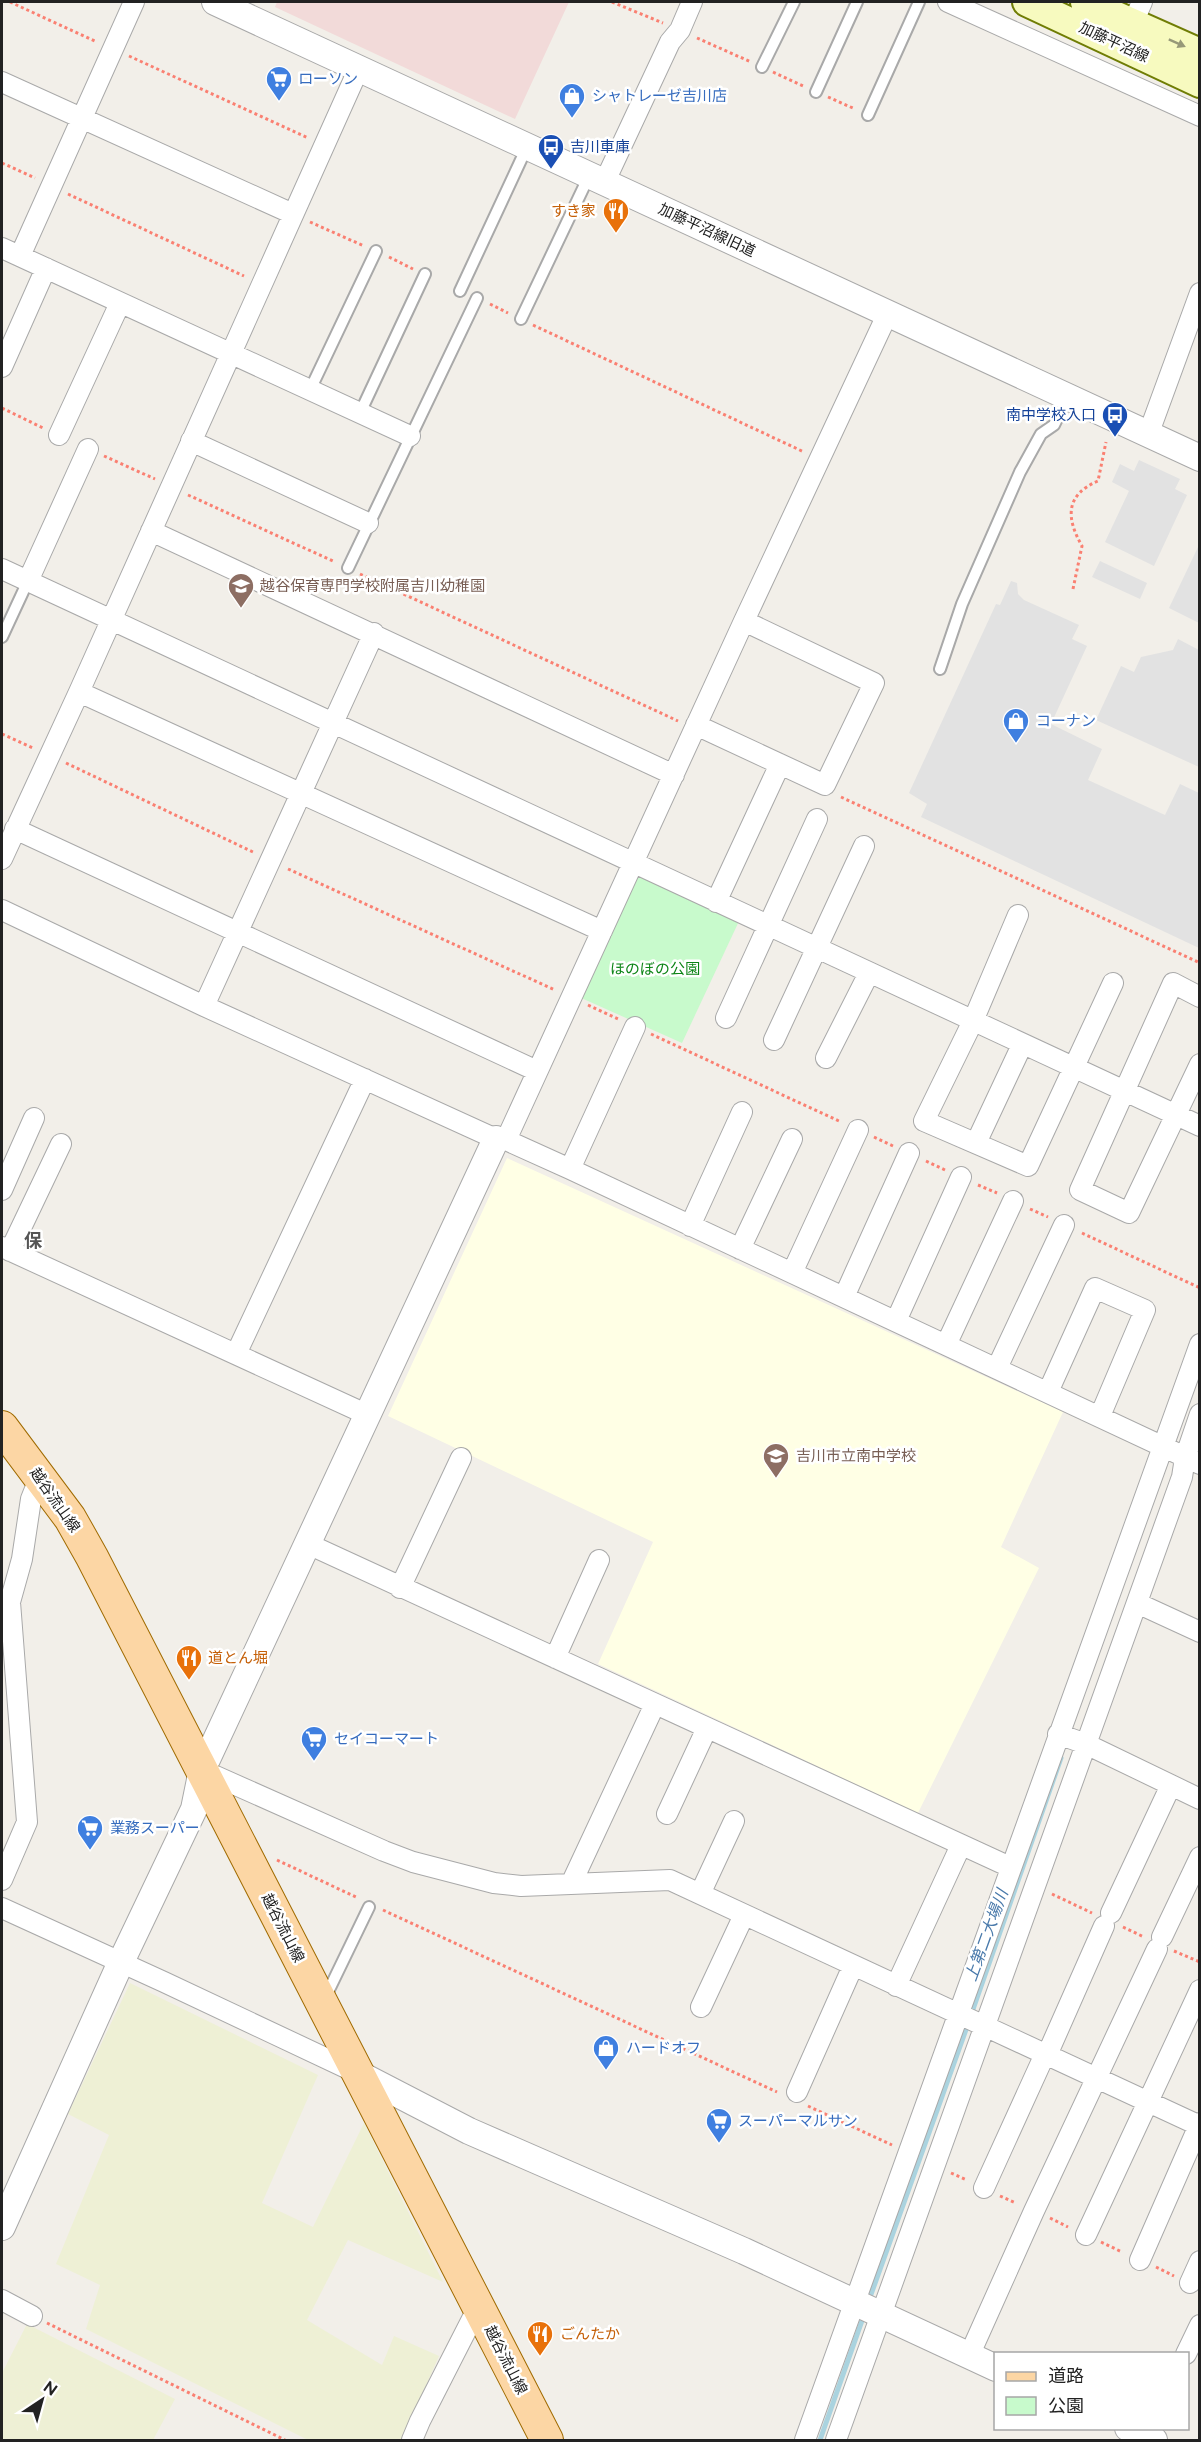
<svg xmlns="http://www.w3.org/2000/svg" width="1201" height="2442" font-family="Raleway,'Noto Sans JP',sans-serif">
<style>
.commercial{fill:#f2dad9}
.education{fill:#ffffe5}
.farmland{fill:#eef0d5}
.park{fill:#c8facc}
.parking{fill:#e2e2e2}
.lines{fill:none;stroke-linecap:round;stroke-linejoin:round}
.stream{stroke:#aad3df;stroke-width:5}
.service-casing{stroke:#a9a9a9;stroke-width:14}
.minor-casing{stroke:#a9a9a9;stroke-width:22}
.tertiary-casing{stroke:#a9a9a9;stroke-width:28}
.secondary-casing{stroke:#707d05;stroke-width:32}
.primary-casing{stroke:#a06b00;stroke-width:34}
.path{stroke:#fa8072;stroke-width:3;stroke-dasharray:3 3;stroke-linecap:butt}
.service{stroke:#fff;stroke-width:10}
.minor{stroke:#fff;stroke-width:20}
.tertiary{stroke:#fff;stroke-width:26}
.secondary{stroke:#f7fabf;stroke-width:28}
.primary{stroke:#fcd6a4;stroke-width:32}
.oneway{fill:#979978}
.labels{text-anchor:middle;stroke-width:5;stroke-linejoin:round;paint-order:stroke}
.street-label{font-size:15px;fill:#222;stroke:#fff}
.shop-label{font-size:15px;fill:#366cbe;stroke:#fff;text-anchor:start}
.transit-label{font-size:15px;fill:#164399;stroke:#fff;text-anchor:start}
.food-label{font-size:15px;fill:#c56008;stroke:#fff;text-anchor:start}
.education-label{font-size:15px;fill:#785e54;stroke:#fff;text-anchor:start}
.park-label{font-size:15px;fill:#0c8416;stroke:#fff}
.water-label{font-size:16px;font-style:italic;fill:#4a7aab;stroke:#fff}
.quarter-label{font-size:18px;font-weight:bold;fill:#555;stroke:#fff}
</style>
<rect width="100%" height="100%" fill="#f2efe9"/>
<path class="commercial" d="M277,2H569L515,119L275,7Z"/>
<path class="education" d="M507,1158L1063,1412L1001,1547L1039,1568L918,1813L598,1664L653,1542L388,1416Z"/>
<path class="farmland" d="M130,1983L318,2075L262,2203L313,2227L364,2123L443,2282L348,2240L307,2320L382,2365L394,2336L439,2356L402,2440H308L86,2329L100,2285L56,2264L109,2135L68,2114Z
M27,2324L175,2399L153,2440H2V2373Z"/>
<path class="park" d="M645,874L740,919L682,1043L579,997L637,876Z"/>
<path class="parking" d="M1139,460L1180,479L1175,489L1187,495L1154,566L1105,542L1129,491L1112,482L1120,464L1134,471Z
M1199,545V623L1169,608Z
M1100,561L1147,583L1140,599L1092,577Z
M1011,581L1017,583L1018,594L1024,600L1079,625L1072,639L1087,646L1051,724L1102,749L1088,780L1165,815L1180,784L1199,793V948L921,817L927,804L909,793L996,604L1000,605Z
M1178,639L1199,650V767L1096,720L1121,666L1134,672L1141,657L1173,650Z"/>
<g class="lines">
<path class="stream" d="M971,2015L1061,1758
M869,2300L968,2024
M820,2440L864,2315"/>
<g class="service-casing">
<path id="service" d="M762,67L794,2
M816,92L857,2
M868,115L919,2
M460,291L527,147
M521,319L589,176
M310,390L376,251
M360,413L425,274
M348,568L477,298
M2,637L28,581
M940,669L962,604L1020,472L1041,434L1054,425L1067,398
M325,1998L369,1907"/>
</g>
<g class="minor-casing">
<path id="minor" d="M948,2L1200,116
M1133,23L1142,2
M2,82L293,214
M605,181L670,42L680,30L692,2
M2,248L410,436
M20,256L134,2
M2,367L46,268
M59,435L120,303
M1148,435L1200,293
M191,441L368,523
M151,531L674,775
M2,569L1200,1126
M28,581L88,449
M79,692L602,931
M696,725L825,785L874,683L744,621
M15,829L537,1071
M2,859L79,692L359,68
M716,902L780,764
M2,910L204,1006L496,1139L506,1140L570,1169L1200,1464
M1018,915L973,1021L924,1121L1028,1166L1113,983
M1200,997L1173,983L1080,1190L1129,1213L1200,1064
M204,1006L374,633
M726,1018L817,819
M774,1040L864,846
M826,1058L869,973
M506,1140L744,621L887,315
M976,1143L1022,1045
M570,1169L635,1027
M2,1190L34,1118
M690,1226L742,1112
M2,1247L368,1415
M740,1249L792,1139
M10,1251L61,1144
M792,1273L858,1130
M844,1297L909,1153
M896,1321L961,1177
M946,1345L1013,1201
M236,1354L365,1079
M997,1368L1064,1225
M1048,1392L1095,1288L1145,1310L1100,1416
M308,1544L1010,1867
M400,1588L461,1458
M1137,1603L1200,1632
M555,1658L599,1560
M1058,1734L1086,1744L1200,1799
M202,1770L384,1851L413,1862L494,1883L521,1886L670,1880L1200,2126
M667,1814L707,1728
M2,1880L27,1822L10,1602L22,1559L31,1499L35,1489L44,1481
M571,1884L655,1704
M700,1894L734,1821
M2,1908L164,1982L357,2073
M1111,1913L1171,1785
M1162,1937L1200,1857
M896,1986L961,1845
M701,2007L744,1915
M1047,2055L1104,1926
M797,2092L853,1966
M984,2188L1045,2054
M1086,2235L1200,1990
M1140,2260L1200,2123
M1190,2283L1200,2261
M2,2300L32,2316
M1186,2354L1200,2325
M969,2356L1034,2211L1157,1949
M412,2440L420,2421L472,2319L482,2314
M805,2440L1200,1344
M836,2440L1182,1477L1185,1458L1200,1414"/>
</g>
<g class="tertiary-casing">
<path id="tertiary" d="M215,2L1200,458
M357,2073L469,2131L744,2251L996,2368
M2,2227L121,1962L194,1809L202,1770L496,1139
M1128,2428L1154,2440"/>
</g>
<g class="secondary-casing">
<path id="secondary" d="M1027,2L1200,83
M1085,2L1200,53"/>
</g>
<g class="primary-casing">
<path id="primary" d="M2,1427L70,1518L92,1557L547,2440"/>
</g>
<path class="path" d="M10,2L95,41
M612,2L663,23
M697,38L751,62
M129,56L308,138
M773,72L803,86
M828,97L855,109
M2,163L35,178
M68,194L244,276
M310,222L364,246
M389,257L413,269
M490,304L508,313
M533,325L804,452
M2,408L43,428
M104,456L155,479
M188,495L335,562
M360,574L678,721
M1073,589L1082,546C1066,518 1065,495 1098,481L1106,442
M2,734L33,748
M66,763L255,853
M841,797L1200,963
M288,869L555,990
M588,1005L618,1019
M651,1034L841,1122
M874,1137L893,1146
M926,1161L945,1170
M978,1185L997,1193
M1030,1209L1048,1217
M1082,1233L1200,1288
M277,1860L358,1898
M1052,1894L1092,1913
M383,1910L777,2092
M1123,1927L1144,1937
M1174,1951L1200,1962
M808,2106L892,2145
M951,2173L967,2180
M1000,2196L1016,2203
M1050,2218L1068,2227
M1101,2242L1122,2252
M1156,2267L1174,2276
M47,2323L285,2440"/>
<use href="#service" class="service"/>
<use href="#minor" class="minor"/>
<use href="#tertiary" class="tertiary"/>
<use href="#secondary" class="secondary"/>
<use href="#primary" class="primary"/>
</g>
<defs><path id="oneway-solid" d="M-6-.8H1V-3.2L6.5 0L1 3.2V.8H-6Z" transform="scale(1.5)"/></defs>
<use class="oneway" href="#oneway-solid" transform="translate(1177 43) rotate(24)"/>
<defs>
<g id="supermarket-pin" transform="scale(1.35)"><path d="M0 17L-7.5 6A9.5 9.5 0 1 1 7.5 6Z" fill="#3f7fe0" stroke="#fff"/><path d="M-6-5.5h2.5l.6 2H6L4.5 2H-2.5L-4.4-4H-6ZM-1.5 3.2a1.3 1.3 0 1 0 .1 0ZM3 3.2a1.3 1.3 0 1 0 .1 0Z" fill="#fff"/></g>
<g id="shop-pin" transform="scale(1.35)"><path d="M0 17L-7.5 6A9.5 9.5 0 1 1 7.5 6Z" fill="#3f7fe0" stroke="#fff"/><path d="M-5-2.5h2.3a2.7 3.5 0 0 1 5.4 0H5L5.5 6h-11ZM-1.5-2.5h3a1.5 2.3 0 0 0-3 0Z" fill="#fff"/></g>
<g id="bus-pin" transform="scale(1.35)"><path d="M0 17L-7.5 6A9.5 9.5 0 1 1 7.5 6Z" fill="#1a4fb4" stroke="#fff"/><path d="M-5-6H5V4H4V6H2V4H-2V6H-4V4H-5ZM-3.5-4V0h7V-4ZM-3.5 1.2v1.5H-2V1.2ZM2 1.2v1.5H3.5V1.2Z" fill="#fff"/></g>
<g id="restaurant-pin" transform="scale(1.35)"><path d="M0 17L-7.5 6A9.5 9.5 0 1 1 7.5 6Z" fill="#e8710a" stroke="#fff"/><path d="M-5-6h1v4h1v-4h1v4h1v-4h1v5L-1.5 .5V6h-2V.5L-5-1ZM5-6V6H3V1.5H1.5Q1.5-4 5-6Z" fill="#fff"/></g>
<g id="school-pin" transform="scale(1.35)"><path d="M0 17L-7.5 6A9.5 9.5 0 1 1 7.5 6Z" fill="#8d6e63" stroke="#fff"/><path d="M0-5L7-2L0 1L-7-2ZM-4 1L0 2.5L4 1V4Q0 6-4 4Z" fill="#fff"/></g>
</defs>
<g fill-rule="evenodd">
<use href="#supermarket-pin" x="279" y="79"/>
<use href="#shop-pin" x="572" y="96"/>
<use href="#bus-pin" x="551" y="147"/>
<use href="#restaurant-pin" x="616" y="211"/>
<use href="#bus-pin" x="1115" y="415"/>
<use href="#school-pin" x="241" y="586"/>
<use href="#shop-pin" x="1016" y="721"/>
<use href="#school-pin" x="776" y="1456"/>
<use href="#restaurant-pin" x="189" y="1658"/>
<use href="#supermarket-pin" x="314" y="1739"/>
<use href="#supermarket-pin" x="90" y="1828"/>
<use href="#shop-pin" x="606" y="2048"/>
<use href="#supermarket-pin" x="719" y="2121"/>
<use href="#restaurant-pin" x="540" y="2334"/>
</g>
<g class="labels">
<g class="street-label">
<text transform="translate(1114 42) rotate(25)" y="5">加藤平沼線</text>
<text transform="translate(707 230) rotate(25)" y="5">加藤平沼線旧道</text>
<text transform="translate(55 1500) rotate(55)" y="5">越谷流山線</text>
<text transform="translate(283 1928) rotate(63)" y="5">越谷流山線</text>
<text transform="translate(506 2360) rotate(63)" y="5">越谷流山線</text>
</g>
<g class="shop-label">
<text x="298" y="84">ローソン</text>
<text x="592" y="101">シャトレーゼ吉川店</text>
<text x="1036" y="726">コーナン</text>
<text x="334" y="1744">セイコーマート</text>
<text x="110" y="1833">業務スーパー</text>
<text x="626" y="2053">ハードオフ</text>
<text x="738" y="2126">スーパーマルサン</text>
</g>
<g class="transit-label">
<text x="570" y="152">吉川車庫</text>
<text x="1096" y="420" text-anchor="end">南中学校入口</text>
</g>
<g class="food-label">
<text x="596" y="216" text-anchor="end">すき家</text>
<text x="208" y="1663">道とん堀</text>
<text x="560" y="2339">ごんたか</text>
</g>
<g class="education-label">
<text x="260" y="591">越谷保育専門学校附属吉川幼稚園</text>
<text x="796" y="1461">吉川市立南中学校</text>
</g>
<g class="park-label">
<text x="655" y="974">ほのぼの公園</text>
</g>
<g class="water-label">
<text transform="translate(986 1935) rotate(-70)" y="6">上第二大場川</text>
</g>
<g class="quarter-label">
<text x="33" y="1247">保</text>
</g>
</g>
<rect width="1201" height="2442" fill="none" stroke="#222222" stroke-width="6"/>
<rect x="994" y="2352" width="195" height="78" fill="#ffffff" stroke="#a7a7a7" stroke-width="1.5"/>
<rect x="1006" y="2372" width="30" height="9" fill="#fcd6a4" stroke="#a7a7a7" stroke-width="1.5"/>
<text x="1048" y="2382" font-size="18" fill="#222222">道路</text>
<rect x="1006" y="2397" width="30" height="18" fill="#c8facc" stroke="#a7a7a7" stroke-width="1.5"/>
<text x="1048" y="2412" font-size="18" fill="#222222">公園</text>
<g transform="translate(42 2400) rotate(36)" stroke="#ffffff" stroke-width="4.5" paint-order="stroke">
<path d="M0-4.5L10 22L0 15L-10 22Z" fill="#222222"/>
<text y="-9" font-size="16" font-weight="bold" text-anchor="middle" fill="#222222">N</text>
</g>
</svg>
